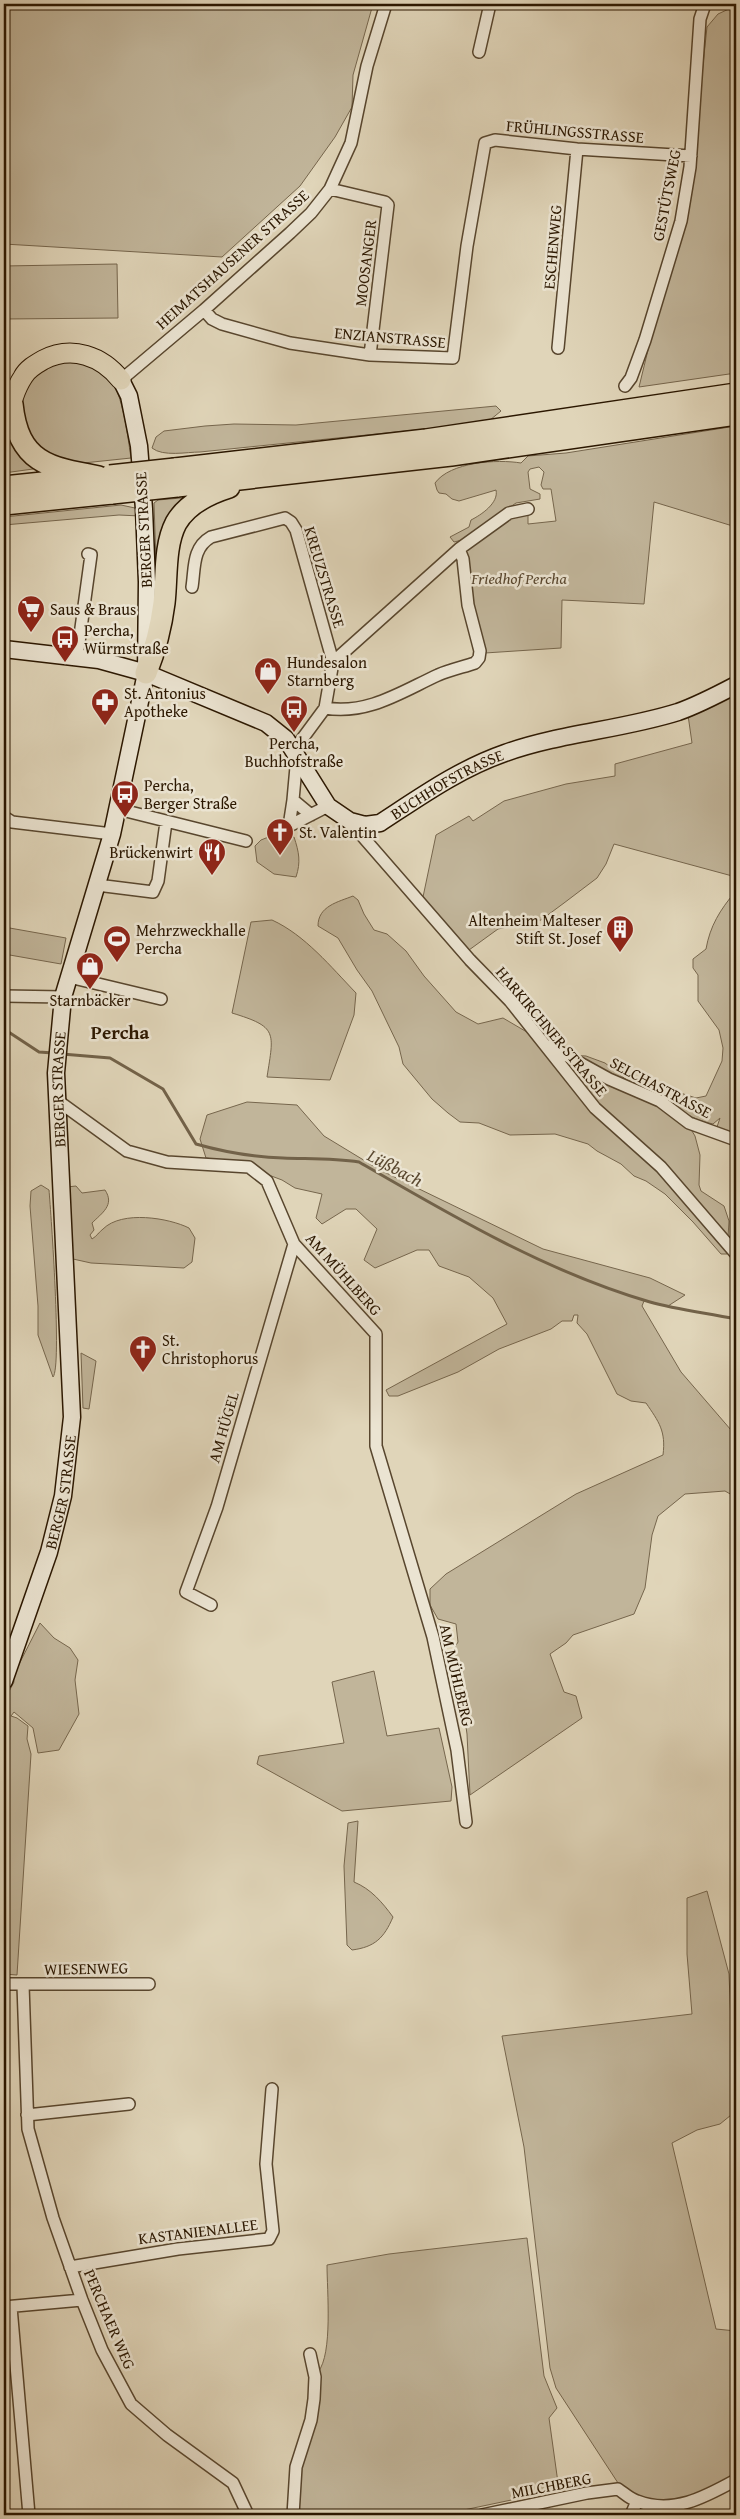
<svg xmlns="http://www.w3.org/2000/svg" width="740" height="2519" font-family="'Gentium Book Plus',serif">
<style>
.green{fill:#c1b59a;stroke:#76664d}
.lines{fill:none;stroke-linecap:round;stroke-linejoin:round}
.stream{stroke:#726249;stroke-width:3}
.street-casing{stroke:#58462e;stroke-width:14}
.secondary-casing{stroke:#2b1700;stroke-width:19}
.primary-casing{stroke:#2b1700;stroke-width:21}
.highway-casing{stroke:#2b1700;stroke-width:24}
.street{stroke:#ebe4d2;stroke-width:11}
.secondary{stroke:#ebe4d2;stroke-width:16}
.primary{stroke:#e0d5b9;stroke-width:19}
.highway{stroke:#e0d5b9;stroke-width:21}
.highway-bridge-casing{stroke:#2b1700;stroke-width:24;stroke-linecap:butt}
.highway-bridge{stroke:#e0d5b9;stroke-width:21}
.labels{text-anchor:middle;stroke-width:5;stroke-linejoin:round;paint-order:stroke}
.street-label{font-size:16px;fill:#2b1700;stroke:#ebe4d2}
.park-label{font-size:16px;font-style:italic;fill:#58462e;stroke:#ebe4d2}
.poi-label{font-size:16px;fill:#2b1700;stroke:#ebe4d2;text-anchor:start}
.water-label{font-size:18px;font-style:italic;fill:#5b4931;stroke:#ebe4d2}
.quarter-label{font-size:19px;font-weight:bold;fill:#2b1700;stroke:#ebe4d2}
</style>
<rect width="100%" height="100%" fill="#e0d5b9"/>
<filter id="stains"><feTurbulence type="fractalNoise" baseFrequency=".004" numOctaves="4"/><feColorMatrix values="0 0 0 0 .2 0 0 0 0 .09 0 0 0 0 .02 0 0 0 .5 -.17"/></filter>
<radialGradient id="worn" r=".72"><stop offset=".6" stop-color="#630" stop-opacity="0"/><stop offset="1" stop-color="#630" stop-opacity=".3"/></radialGradient>
<path class="green" d="M4,4H373L353,75L352,107L335,137L300,186L222,257L4,244Z
M729,4H736V373L639,387L692,169L707,27L718,14L731,8Z
M117,264L118,318L4,319V266Z
M58,361C69,362 82,361 93,364C122,371 127,434 131,458L74,464L60,462L23,433C21,386 17,387 58,361Z
M496,406L501,411L490,420L445,427L200,452C187,452 163,457 152,448L156,437L164,431L205,426L234,424L296,425Z
M11,423L30,460L33,469L4,473V448Z
M736,426V527L654,502L644,604L562,600L561,648L485,653L471,605L465,550L511,517L528,514V524L556,521L551,489H543L541,485L544,472L539,467L530,469L528,472L530,489L540,494V499L516,503L462,540L454,542L450,537L469,527L471,520C481,515 499,503 496,490L459,501L452,499L446,494L439,493L437,490L435,483C450,462 497,459 521,463L528,456L566,453Z
M181,498L183,501L156,562L154,503L158,500Z
M121,505L135,508L140,516L119,515L4,525V517Z
M736,677V877L614,844L606,864L597,878L564,903L541,920L498,929L469,950L423,897L436,835L469,816L473,821L504,801L566,784L615,776V764L692,743L686,701Z
M271,836L294,837C299,852 301,862 296,877L274,874L257,862L255,846L261,840Z
M735,892H736V1137L716,1130L720,1118L713,1124C695,1120 673,1110 663,1094L671,1090L696,1098L706,1096L722,1061L723,1048L719,1030L698,1001V975L693,968V959L706,949C710,926 720,910 735,892Z
M353,896L358,900L364,914L374,930L387,934L406,951L424,976L456,1012L478,1024L503,1018L566,1055L586,1056L605,1063L647,1096L686,1121L695,1136L700,1155L699,1185L701,1191L724,1206L729,1221L727,1254H721L693,1222L665,1194L646,1181L634,1176L621,1164L597,1151L588,1144L555,1134L510,1135L479,1123L460,1122L448,1113L432,1099L403,1064L399,1047L372,991L357,970L338,938L318,926C318,906 338,902 353,896Z
M272,920C305,935 331,967 356,993L354,1015L330,1080L267,1077C274,1032 278,1027 232,1013L251,922Z
M4,927L66,938L61,964L4,954Z
M247,1102L297,1105L324,1136L380,1170L543,1249L650,1278L685,1295L668,1306L644,1301L642,1306L681,1372L731,1430L736,1442V1510L733,1508L732,1495L725,1491L685,1494L658,1516L652,1535L645,1588L634,1614L573,1635L566,1643L550,1654L564,1692L576,1696L582,1718L470,1795L467,1734L462,1699L453,1675L452,1652L458,1642L456,1624L438,1619L430,1605V1589L446,1574L576,1494L663,1455C666,1431 659,1422 646,1403L631,1401L617,1394L587,1334L577,1323L578,1315H574L572,1321H562L551,1329L499,1349L458,1372L398,1396H389L386,1390L507,1324L493,1298L469,1277L439,1266L429,1250H417L375,1268L364,1260L377,1229L356,1209H346L322,1224L316,1218L322,1194L295,1188L282,1180L234,1162L206,1158L200,1139L207,1115Z
M41,1185L49,1190C51,1214 62,1367 53,1377L38,1335V1306L30,1206L31,1191Z
M76,1186L82,1193L105,1190C115,1205 102,1213 92,1223L94,1230L90,1235L92,1239C97,1236 99,1232 103,1229C122,1210 169,1218 189,1228L195,1238L192,1262L184,1268L91,1263L73,1259L71,1255L67,1187Z
M81,1353L96,1361L89,1409L83,1408Z
M40,1623L54,1638L70,1648L78,1660L75,1680L79,1714L59,1750L38,1753L33,1728L14,1712L11,1716L17,1718L28,1726L27,1739L31,1754L17,1975L4,1974V1701L14,1682L13,1676Z
M374,1671L387,1736L439,1728L452,1787L451,1801L342,1811L257,1764L259,1756L344,1743L332,1682Z
M358,1821L354,1882C371,1889 382,1902 393,1917C384,1938 375,1947 352,1950L347,1945L344,1866L348,1823Z
M707,1891L729,1974L732,2049L736,2060V2111L720,2124L697,2130L672,2143L716,2329L736,2331V2475C694,2496 662,2516 618,2483L556,2388L550,2368L524,2147L502,2036L692,2014L687,1954V1898Z
M527,2238L544,2376L557,2408L549,2418L559,2490L440,2515H298L299,2471L318,2410V2372C333,2354 327,2290 327,2265L389,2254Z"/>
<g class="lines">
<path class="stream" d="M4,1029L39,1052L53,1053
M62,1054L110,1058L163,1089L196,1144C224,1152 253,1157 283,1158C308,1159 334,1158 359,1162C452,1216 547,1272 650,1302C678,1310 708,1313 736,1319"/>
<g class="street-casing">
<path id="street" d="M479,52L490,4
M330,189L385,202L388,205L370,355
M204,310L212,319L222,324L290,343L370,355L453,358L467,246L485,143L495,140L577,149L691,156
M558,348L577,149
M121,380L204,310L290,233L311,213L330,189L351,143L367,66L386,4
M625,386L631,378L645,340L681,221L690,167L700,19L705,4
M192,587C195,568 192,548 211,537L285,518L291,522L296,530L333,662
M77,657L91,555L88,554
M325,708C368,715 401,692 438,675C450,670 463,667 475,663L479,658L480,651L468,605L463,559L459,549
M294,750L325,708L333,662L459,549L509,513L528,509
M297,756L293,800L311,815
M118,809L246,841
M4,817L12,822L112,834
M350,822L470,960L510,1001L595,1108L661,1167L736,1254
M289,826L328,806
M289,826L293,800
M97,885L153,892L158,881L166,822
M69,977L161,999
M4,996L63,997
M549,1046L609,1079L660,1101L689,1123L736,1140
M58,1101L127,1151L167,1162L249,1167L267,1181L294,1244L376,1334V1446L433,1637L457,1750L466,1822
M211,1605L186,1592L217,1507L294,1244
M4,1984H149
M23,1985L28,2129L53,2218L82,2300L102,2350L131,2404L167,2435L233,2483L248,2515
M27,2115L129,2104
M70,2267L178,2249L269,2239L273,2231L266,2164L272,2089
M4,2307L82,2300
M11,2307L29,2515
M293,2515L296,2467L311,2420L314,2399L315,2377L310,2354
M482,2515L587,2493L618,2489C624,2493 630,2499 637,2501C673,2515 705,2497 736,2480
M631,2515L637,2501"/>
</g>
<g class="secondary-casing">
<g id="secondary">
<path id="s1" d="M4,649L99,660L146,673L266,723L286,739L328,806L350,821L365,825L380,823C420,797 459,769 505,753C561,733 621,730 678,712C698,705 717,695 736,685"/>
<path id="s2" d="M4,1681L49,1552L63,1496L72,1417L56,1073L63,997L112,834L146,673L147,582L144,509L139,446L129,396L121,380"/>
</g>
</g>
<g class="primary-casing">
<path id="primary" d="M4,431C9,413 13,392 23,377C27,369 36,364 43,360C72,345 102,356 121,380"/>
</g>
<g class="highway-casing">
<path id="highway" d="M12,404C18,462 48,468 99,477
M175,469L426,440L736,394
M177,486L451,455L736,414
M4,487L81,479
M4,504L112,493
M146,673C155,650 161,627 164,603C167,578 164,546 176,523C187,504 210,493 229,487"/>
</g>
<use href="#street" class="street"/>
<use href="#secondary" class="secondary"/>
<use href="#primary" class="primary"/>
<use href="#highway" class="highway"/>
<g class="highway-bridge-casing">
<path id="highway-bridge" d="M110,476L175,469
M112,493L177,486"/>
</g>
<use href="#highway-bridge" class="highway-bridge"/>
</g>
<defs>
<g id="supermarket-pin" transform="scale(1.4375)"><path d="M0 17L-7.5 6A9.5 9.5 0 1 1 7.5 6Z" fill="#8f2418" stroke="#ebe4d2"/><path d="M-6-5.5h2.5l.6 2H6L4.5 2H-2.5L-4.4-4H-6ZM-1.5 3.2a1.3 1.3 0 1 0 .1 0ZM3 3.2a1.3 1.3 0 1 0 .1 0Z" fill="#fff"/></g>
<g id="bus-pin" transform="scale(1.4375)"><path d="M0 17L-7.5 6A9.5 9.5 0 1 1 7.5 6Z" fill="#8f2418" stroke="#ebe4d2"/><path d="M-5-6H5V4H4V6H2V4H-2V6H-4V4H-5ZM-3.5-4V0h7V-4ZM-3.5 1.2v1.5H-2V1.2ZM2 1.2v1.5H3.5V1.2Z" fill="#fff"/></g>
<g id="shop-pin" transform="scale(1.4375)"><path d="M0 17L-7.5 6A9.5 9.5 0 1 1 7.5 6Z" fill="#8f2418" stroke="#ebe4d2"/><path d="M-5-2.5h2.3a2.7 3.5 0 0 1 5.4 0H5L5.5 6h-11ZM-1.5-2.5h3a1.5 2.3 0 0 0-3 0Z" fill="#fff"/></g>
<g id="pharmacy-pin" transform="scale(1.4375)"><path d="M0 17L-7.5 6A9.5 9.5 0 1 1 7.5 6Z" fill="#8f2418" stroke="#ebe4d2"/><path d="M-2-6h4v4h4v4h-4v4h-4v-4h-4v-4h4Z" fill="#fff"/></g>
<g id="church-pin" transform="scale(1.4375)"><path d="M0 17L-7.5 6A9.5 9.5 0 1 1 7.5 6Z" fill="#8f2418" stroke="#ebe4d2"/><path d="M-1.2-6h2.4v3.5h3.3v2.4h-3.3V6h-2.4V-.1h-3.3v-2.4h3.3Z" fill="#fff"/></g>
<g id="restaurant-pin" transform="scale(1.4375)"><path d="M0 17L-7.5 6A9.5 9.5 0 1 1 7.5 6Z" fill="#8f2418" stroke="#ebe4d2"/><path d="M-5-6h1v4h1v-4h1v4h1v-4h1v5L-1.5 .5V6h-2V.5L-5-1ZM5-6V6H3V1.5H1.5Q1.5-4 5-6Z" fill="#fff"/></g>
<g id="building-pin" transform="scale(1.4375)"><path d="M0 17L-7.5 6A9.5 9.5 0 1 1 7.5 6Z" fill="#8f2418" stroke="#ebe4d2"/><path d="M-4-6H4V6H1V3H-1V6H-4ZM-2.5-4.3h1.7v1.8h-1.7ZM.8-4.3h1.7v1.8H.8ZM-2.5-1h1.7V.8h-1.7ZM.8-1h1.7V.8H.8Z" fill="#fff"/></g>
<g id="stadium-pin" transform="scale(1.4375)"><path d="M0 17L-7.5 6A9.5 9.5 0 1 1 7.5 6Z" fill="#8f2418" stroke="#ebe4d2"/><path d="M0-5a6.5 5 0 1 0 0 10a6.5 5 0 1 0 0-10ZM-3.5-1.8h7v3.6h-7Z" fill="#fff"/></g>
</defs>
<g fill-rule="evenodd">
<use href="#supermarket-pin" x="31" y="609"/>
<use href="#bus-pin" x="65" y="639"/>
<use href="#shop-pin" x="268" y="671"/>
<use href="#pharmacy-pin" x="105" y="702"/>
<use href="#bus-pin" x="294" y="709"/>
<use href="#bus-pin" x="125" y="794"/>
<use href="#church-pin" x="280" y="832"/>
<use href="#restaurant-pin" x="212" y="852"/>
<use href="#building-pin" x="620" y="929"/>
<use href="#stadium-pin" x="117" y="939"/>
<use href="#shop-pin" x="90" y="966"/>
<use href="#church-pin" x="143" y="1349"/>
</g>
<g class="labels">
<g class="street-label">
<text transform="translate(575 131) rotate(5)" y="6">FRÜHLINGSSTRASSE</text>
<text transform="translate(666 195) rotate(-79)" y="6">GESTÜTSWEG</text>
<text transform="translate(552 247) rotate(-85)" y="6">ESCHENWEG</text>
<text transform="translate(232 259) rotate(-42)" y="6">HEIMATSHAUSENER STRASSE</text>
<text transform="translate(365 263) rotate(-83)" y="6">MOOSANGER</text>
<text transform="translate(390 337) rotate(5)" y="6">ENZIANSTRASSE</text>
<text transform="translate(143 530) rotate(-93)" y="6">BERGER STRASSE</text>
<text transform="translate(325 577) rotate(73)" y="6">KREUZSTRASSE</text>
<text dy="6" stroke="none"><textPath href="#s1" startOffset="514">BUCHHOFSTRASSE</textPath></text>
<text transform="translate(552 1031) rotate(50)" y="6">HARKIRCHNER STRASSE</text>
<text transform="translate(661 1087) rotate(28)" y="6">SELCHASTRASSE</text>
<text dy="6" stroke="none"><textPath href="#s2" startOffset="602">BERGER STRASSE</textPath></text>
<text transform="translate(344 1274) rotate(48)" y="6">AM MÜHLBERG</text>
<text transform="translate(223 1427) rotate(-74)" y="6">AM HÜGEL</text>
<text dy="6" stroke="none"><textPath href="#s2" startOffset="198">BERGER STRASSE</textPath></text>
<text transform="translate(457 1675) rotate(77)" y="6">AM MÜHLBERG</text>
<text transform="translate(86 1968) rotate(-1)" y="6">WIESENWEG</text>
<text transform="translate(198 2231) rotate(-7)" y="6">KASTANIENALLEE</text>
<text transform="translate(110 2319) rotate(67)" y="6">PERCHAER WEG</text>
<text transform="translate(551 2485) rotate(-11)" y="6">MILCHBERG</text>
</g>
<g class="park-label">
<text x="519" y="584">Friedhof Percha</text>
</g>
<g class="poi-label">
<text x="50" y="615">Saus &amp; Braus</text>
<text x="84" y="636">Percha,<tspan x="84" dy="18">Würmstraße</tspan></text>
<text x="287" y="668">Hundesalon<tspan x="287" dy="18">Starnberg</tspan></text>
<text x="124" y="699">St. Antonius<tspan x="124" dy="18">Apotheke</tspan></text>
<text x="294" y="749" text-anchor="middle">Percha,<tspan x="294" dy="18">Buchhofstraße</tspan></text>
<text x="144" y="791">Percha,<tspan x="144" dy="18">Berger Straße</tspan></text>
<text x="299" y="838">St. Valentin</text>
<text x="193" y="858" text-anchor="end">Brückenwirt</text>
<text x="601" y="926" text-anchor="end">Altenheim Malteser<tspan x="601" dy="18">Stift St. Josef</tspan></text>
<text x="136" y="936">Mehrzweckhalle<tspan x="136" dy="18">Percha</tspan></text>
<text x="90" y="1006" text-anchor="middle">Starnbäcker</text>
<text x="162" y="1346">St.<tspan x="162" dy="18">Christophorus</tspan></text>
</g>
<g class="water-label">
<text transform="translate(395 1168) rotate(28)" y="6">Lüßbach</text>
</g>
<g class="quarter-label">
<text x="120" y="1039">Percha</text>
</g>
</g>
<rect width="740" height="2519" fill="none" stroke="#e0d5b9" stroke-width="20"/>
<rect x="5" y="5" width="730" height="2509" fill="none" stroke="#2b1700" stroke-width="2.5"/>
<rect x="10" y="10" width="720" height="2499" fill="none" stroke="#2b1700"/>
<rect width="100%" height="100%" filter="url(#stains)"/>
<rect width="100%" height="100%" fill="url(#worn)"/>
</svg>
